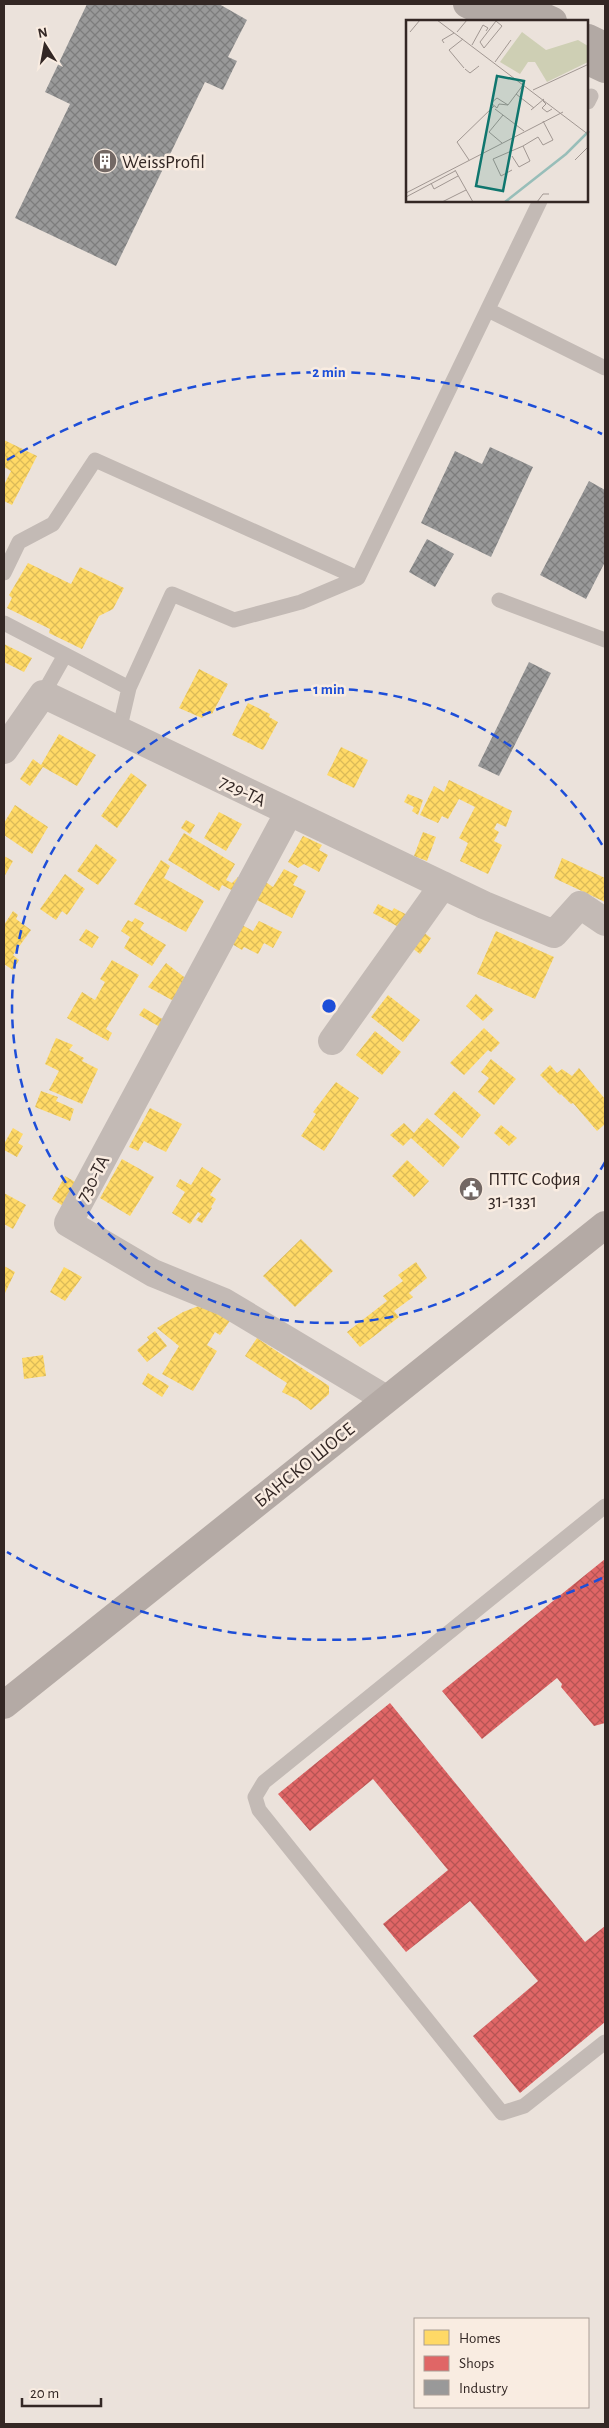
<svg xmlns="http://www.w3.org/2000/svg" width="609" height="2428" font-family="'Alegreya Sans',sans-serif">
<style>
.homes{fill:url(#homes-cross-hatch)}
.shops{fill:url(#shops-cross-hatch)}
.industry{fill:url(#industry-cross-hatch)}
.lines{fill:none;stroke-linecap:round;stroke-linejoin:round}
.lane{stroke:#c3bab5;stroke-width:15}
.street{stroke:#c3bab5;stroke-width:28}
.secondary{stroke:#b4aaa5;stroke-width:28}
.primary{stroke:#b2a9a4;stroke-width:28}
.ring{fill:none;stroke:#1d4ed8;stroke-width:2.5;stroke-dasharray:9 6}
.labels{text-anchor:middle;stroke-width:5;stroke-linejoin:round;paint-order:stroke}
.poi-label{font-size:19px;fill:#332724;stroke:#f9ece1;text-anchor:start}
.street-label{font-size:19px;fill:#332724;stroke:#f9ece1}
.inset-river{fill:none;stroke:#98beb9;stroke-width:2.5}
.inset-road{fill:none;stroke:#a19792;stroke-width:1}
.view{fill:#0f766e;fill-opacity:0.15;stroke:#0f766e;stroke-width:2.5}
.inset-edge{fill:none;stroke:#332724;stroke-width:2.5}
.centre{fill:#1d4ed8;stroke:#f9ece1;stroke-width:2.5}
.ring-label{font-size:15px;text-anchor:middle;font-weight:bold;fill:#1d4ed8;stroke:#f9ece1;stroke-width:5;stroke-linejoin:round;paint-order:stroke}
</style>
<defs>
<pattern id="homes-cross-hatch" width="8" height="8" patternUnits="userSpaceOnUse" patternTransform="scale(1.25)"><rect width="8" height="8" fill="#ffd966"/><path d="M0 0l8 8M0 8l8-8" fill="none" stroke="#dbba58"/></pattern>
<pattern id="shops-cross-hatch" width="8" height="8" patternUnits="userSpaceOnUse" patternTransform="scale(1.25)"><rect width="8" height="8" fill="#e06666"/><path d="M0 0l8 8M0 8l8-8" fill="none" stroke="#b65454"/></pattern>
<pattern id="industry-cross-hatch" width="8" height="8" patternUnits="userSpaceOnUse" patternTransform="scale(1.25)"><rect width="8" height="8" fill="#999"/><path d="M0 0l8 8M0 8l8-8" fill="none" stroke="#7d7d7d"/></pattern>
</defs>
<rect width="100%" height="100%" fill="#ebe2db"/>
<path class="homes" d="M4,440L37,456L12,505L4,501V485L11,471L4,467Z
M28,563L71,584L80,567L124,588L113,609L99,616L82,649L49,633L50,629L7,608L12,598L9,595Z
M4,644L32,658L24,672L4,662Z
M199,669L228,684L212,714L206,711L202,718L179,708Z
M248,703L270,714L269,717L278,722L263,750L232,735Z
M59,734L96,755L77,786L43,767L30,786L20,779L33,759L41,765Z
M341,747L368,760L354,788L327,775Z
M131,773L147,785L117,828L101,816Z
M449,780L512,811L506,827L497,823L494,829L499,832L494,841L502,845L488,874L460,861L468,843L459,838L475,807L459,799L448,819L442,816L438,823L420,815L434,786L444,792Z
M408,794L423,800L418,815L412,811L414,807L404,802Z
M15,805L48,827L32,854L4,835V823Z
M219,812L242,824L226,851L204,838Z
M186,820L195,825L190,834L181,828Z
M423,832L436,837L427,861L414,856Z
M184,833L235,864L226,880L232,883L238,877L248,882L241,895L222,885L219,891L168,860Z
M303,836L322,845L319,850L328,855L319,872L304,864L298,868L288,862Z
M96,844L117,860L98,885L77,871Z
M4,856L13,861L4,877Z
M562,858L605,878V902L554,878Z
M161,860L170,866L164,878L204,901L186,932L134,904Z
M284,869L298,876L293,885L306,891L292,918L255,899L264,881L273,887Z
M65,874L85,889L67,915L62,911L56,920L40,909Z
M378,904L392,911L394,908L411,917L404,930L373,913Z
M13,911L18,915L16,919L31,930L13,955L19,960L13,970L4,964V925Z
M135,918L144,923L140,929L166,945L152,966L124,948L130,937L121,931L128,920L132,922Z
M259,921L282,932L273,948L264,943L258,954L244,947L242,950L232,944L242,925L253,931Z
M86,929L99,937L92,948L79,940Z
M496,931L554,957L535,999L477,974Z
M423,932L431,938L420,954L412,948Z
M112,960L139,975L106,1029L112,1033L108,1041L67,1018L82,992L95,1000L105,982L100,979Z
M166,963L188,980L181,1005L148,987Z
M476,994L494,1010L483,1021L466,1006Z
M388,995L420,1020L403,1042L371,1017Z
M144,1008L164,1020L160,1027L139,1015Z
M484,1028L500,1043L491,1052L488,1050L464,1075L450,1063Z
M375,1031L401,1052L382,1075L356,1055Z
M56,1038L73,1045L69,1050L84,1058L82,1061L98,1069L82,1104L49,1090L59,1071L45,1064Z
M491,1059L516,1079L494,1105L478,1092L489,1078L481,1072Z
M550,1065L557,1073L562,1069L572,1076L579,1068L605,1099V1124L597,1131L573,1103L571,1104L561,1094L560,1095L540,1075Z
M336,1082L359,1098L324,1151L301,1136L316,1114L313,1112Z
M41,1091L58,1097L56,1101L74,1109L70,1121L35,1107Z
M454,1091L481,1115L462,1138L434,1114Z
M150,1108L182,1124L166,1152L144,1141L138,1151L129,1147Z
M427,1118L460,1147L443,1167L411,1138L403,1146L390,1135L404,1123L414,1133Z
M501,1125L517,1138L509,1146L494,1133Z
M13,1128L23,1134L18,1143L23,1146L17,1157L4,1150V1144Z
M122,1159L154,1177L130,1216L100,1198Z
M407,1160L429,1181L414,1197L392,1176Z
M202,1167L221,1179L210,1195L216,1199L211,1207L212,1208L202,1223L196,1220L201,1214L198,1212L190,1224L172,1213L185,1192L176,1186L180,1179L191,1185Z
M65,1176L82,1186L68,1209L52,1199Z
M4,1193L26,1205L13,1229L4,1224Z
M301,1239L333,1271L295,1307L263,1276Z
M416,1262L427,1278L409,1293L413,1297L394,1311L399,1317L360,1347L347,1332L387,1301L383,1296L403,1281L398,1275Z
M4,1266L15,1272L5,1293L4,1292Z
M64,1267L82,1277L65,1301L50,1292Z
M209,1302L232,1318L220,1335L215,1332L207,1345L217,1351L193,1391L162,1374L179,1346L157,1328L183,1312Z
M155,1331L167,1346L147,1362L137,1350L149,1340L147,1337Z
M257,1338L329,1386V1394L311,1410L298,1400L282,1392L287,1383L245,1356Z
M43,1355L46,1376L24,1379L22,1358Z
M148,1373L169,1386L162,1397L142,1384Z"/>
<path class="shops" d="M605,1559V1723L594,1726L561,1687L562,1684L557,1678L482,1739L442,1691Z
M390,1703L585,1942L605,1926V2022L520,2093L473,2036L538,1981L470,1901L406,1952L383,1924L448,1870L373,1779L310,1831L278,1794Z"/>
<path class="industry" d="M87,4H219L247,20L228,57L237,61L223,90L205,82L116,266L15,218L70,104L45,92Z
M490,447L533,467L491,557L421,523L455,451L482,464Z
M589,481L605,490V562L586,599L540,575Z
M427,539L454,554L435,587L409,572Z
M529,662L551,673L499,776L478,766Z"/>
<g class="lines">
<path class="lane" d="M588,102L591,96
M488,310L605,368
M4,573L19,542L53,524L95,460L358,578
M499,600L605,640
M4,623L129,688L172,594L234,620L301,602L358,578L540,201
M43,694L65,655
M119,731L129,688
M605,1506L264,1782L255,1797L259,1810L502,2113L524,2106L605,2042"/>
<path class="street" d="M4,750L43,694L484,905L554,934L580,905L605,922
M289,812L68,1223L153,1273L224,1302L386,1399
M332,1041L443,885"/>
<path class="secondary" d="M4,1705L605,1225"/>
<path class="primary" d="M467,4L504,21
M516,4L553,21
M588,38L605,46
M588,61L605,69"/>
</g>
<g class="ring">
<path d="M605 1162A317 317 0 1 1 605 850"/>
<path d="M602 1578A634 634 0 0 1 7 1552M7 460A634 634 0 0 1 602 434"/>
</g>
<defs>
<g id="building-disc" transform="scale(1.25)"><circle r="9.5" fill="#736864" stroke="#f9ece1"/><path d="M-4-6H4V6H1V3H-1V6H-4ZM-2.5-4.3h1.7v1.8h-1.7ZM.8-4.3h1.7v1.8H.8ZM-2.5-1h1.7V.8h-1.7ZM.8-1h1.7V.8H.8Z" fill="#fff"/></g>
<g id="civic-disc" transform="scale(1.25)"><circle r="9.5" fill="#736864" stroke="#f9ece1"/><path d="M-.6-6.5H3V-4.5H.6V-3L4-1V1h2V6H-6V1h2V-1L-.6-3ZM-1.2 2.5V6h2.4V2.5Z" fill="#fff"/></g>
</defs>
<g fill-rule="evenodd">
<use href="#building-disc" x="105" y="161"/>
<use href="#civic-disc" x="471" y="1189"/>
</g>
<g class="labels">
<g class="poi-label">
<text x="122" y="168">WeissProfil</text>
<text x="488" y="1185">ПТТС София<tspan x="488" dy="22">31-1331</tspan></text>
</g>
<g class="street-label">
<text transform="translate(243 790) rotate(26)" y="7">729-ТА</text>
<text transform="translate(92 1178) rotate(-62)" y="7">730-ТА</text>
<text transform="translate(304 1464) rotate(-39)" y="7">БАНСКО ШОСЕ</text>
</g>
</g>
<g transform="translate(406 20)">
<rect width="182" height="182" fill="#ebe2db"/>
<path d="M116,12L140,30L172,20L182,26V42L141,62L129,42H122L114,54L94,42Z" fill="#cecfb4"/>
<path class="inset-river" d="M99,182L160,134L183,111"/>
<path class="inset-road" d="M31,0L183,115M90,1L96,6L78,28L74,22ZM4,12L14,0M51,12L61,0M57,19L43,30L58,48M38,23L36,20L48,13M66,25L77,5L82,8L80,11M89,42L105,20M59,49L64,53L73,46M127,70L183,44M110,74L128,88M137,81L140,84L136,88L141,92L146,89M102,85L91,78L85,83L91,88L93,84L102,85L117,65M89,89L118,111M125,90L138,79M96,123L83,112L97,95M106,136L113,147L124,141L117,126L132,117L137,125L147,120L137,101M63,140L51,122L88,86M169,140L183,126M49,150L67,182M106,150L95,156L87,139L117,126M25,163L28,169L52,156M0,173L157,92M0,177L49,151M36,182L60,170M131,182L137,174H143"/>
<path class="view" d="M91,56L118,61L97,171L70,166Z"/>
<rect width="182" height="182" class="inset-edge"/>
</g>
<circle cx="329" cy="1006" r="8" class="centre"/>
<g class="ring-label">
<text x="329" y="377">2 min</text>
<text x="329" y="694">1 min</text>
</g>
<rect width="609" height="2428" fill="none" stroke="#332724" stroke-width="10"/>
<rect x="414" y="2318" width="175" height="90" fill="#f9ece1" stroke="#aa9d95"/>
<rect x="424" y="2330" width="25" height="15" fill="#ffd966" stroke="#aa9d95"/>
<text x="459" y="2343" font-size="15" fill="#332724">Homes</text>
<rect x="424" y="2356" width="25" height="15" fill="#e06666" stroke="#aa9d95"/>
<text x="459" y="2368" font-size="15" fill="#332724">Shops</text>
<rect x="424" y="2380" width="25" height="15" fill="#999999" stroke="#aa9d95"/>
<text x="459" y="2393" font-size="15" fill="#332724">Industry</text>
<g transform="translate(45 45) rotate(349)" stroke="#f9ece1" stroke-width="4" paint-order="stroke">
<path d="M0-4L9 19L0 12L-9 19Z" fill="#332724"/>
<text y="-8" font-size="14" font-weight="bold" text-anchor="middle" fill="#332724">N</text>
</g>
<path d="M22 2398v8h79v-8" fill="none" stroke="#332724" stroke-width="2.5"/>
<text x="30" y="2398" font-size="15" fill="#332724" stroke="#f9ece1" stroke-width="4" paint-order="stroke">20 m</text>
</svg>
